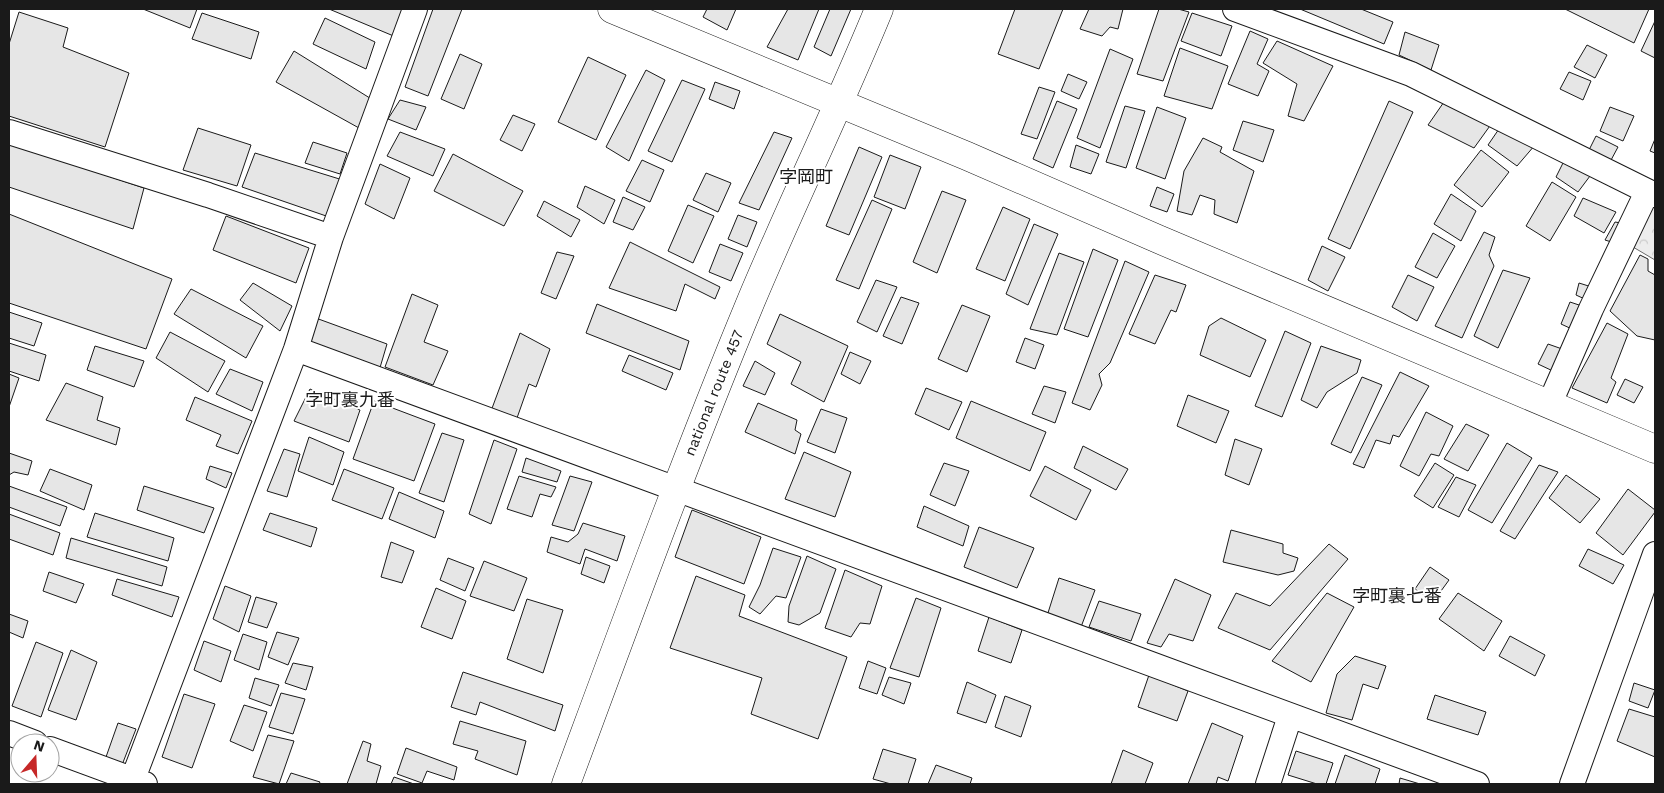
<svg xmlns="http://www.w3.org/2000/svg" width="1664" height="793" font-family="'Work Sans','Noto Sans JP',sans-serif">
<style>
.forest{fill:url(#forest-crowns);stroke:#6a6a6a}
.building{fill:#e6e6e6;stroke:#1a1a1a}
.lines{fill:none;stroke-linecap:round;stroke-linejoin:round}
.street-casing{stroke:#1a1a1a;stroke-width:26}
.secondary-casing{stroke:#1a1a1a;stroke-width:29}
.highway-casing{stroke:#1a1a1a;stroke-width:29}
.street{stroke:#fff;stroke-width:24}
.secondary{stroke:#fff;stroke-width:28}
.highway{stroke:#fff;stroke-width:28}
.labels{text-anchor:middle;stroke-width:4;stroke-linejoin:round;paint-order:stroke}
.street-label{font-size:15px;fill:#1a1a1a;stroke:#fff}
.quarter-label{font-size:18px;fill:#1a1a1a;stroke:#fff}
</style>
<defs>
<pattern id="forest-crowns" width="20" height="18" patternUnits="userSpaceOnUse" patternTransform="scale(1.25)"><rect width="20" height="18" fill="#ededed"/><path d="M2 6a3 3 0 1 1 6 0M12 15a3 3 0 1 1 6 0" fill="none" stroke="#cbcbcb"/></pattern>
</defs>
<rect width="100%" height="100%" fill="#fff"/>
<path class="forest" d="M1655,201V260L1633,247Z"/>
<path class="building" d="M143,9H197L190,28Z
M329,9H406L396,37Z
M433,9H462L428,96L405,87Z
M707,9H736L727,30L703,17Z
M788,9H819L798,60L767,47Z
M830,9H851L831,56L814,47Z
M1015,9H1063L1039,69L998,54Z
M1089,9H1123L1118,29L1110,27L1102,36L1080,29Z
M1159,9H1178L1189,12L1163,81L1137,74Z
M1300,9H1361L1393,22L1384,44Z
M1565,9H1649L1634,43Z
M19,12L68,28L63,47L129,73L105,147L9,116V44Z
M202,13L259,32L251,59L192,39Z
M1192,13L1232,26L1221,56L1181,41Z
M325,18L375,42L366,69L313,44Z
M1655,21V58L1641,51Z
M1250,31L1268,39L1257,64L1269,71L1258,96L1228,84Z
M1405,32L1439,45L1431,70L1399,55Z
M1277,41L1333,66L1304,121L1288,116L1297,84L1263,63Z
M1587,45L1607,55L1595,78L1574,67Z
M1180,48L1228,66L1212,109L1164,96Z
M1110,49L1133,59L1100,148L1077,138Z
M294,51L373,100L359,128L276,82Z
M460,54L482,64L464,109L441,99Z
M588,57L626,75L596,140L558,122Z
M646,70L665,80L629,161L606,147Z
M1569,72L1591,81L1583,100L1560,89Z
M1068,74L1087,82L1079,99L1061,91Z
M682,80L705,89L672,162L648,151Z
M715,82L740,91L734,109L709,99Z
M1039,87L1055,92L1037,139L1021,134Z
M1446,99L1492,123L1474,148L1428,125Z
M400,100L426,107L416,130L388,119Z
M1057,101L1077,109L1053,168L1033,159Z
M1389,101L1413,112L1350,249L1328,239Z
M1125,106L1145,111L1126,168L1106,162Z
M1157,107L1186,118L1165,179L1136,168Z
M1610,107L1634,116L1623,141L1600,131Z
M513,115L535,124L522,151L500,140Z
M1243,121L1274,130L1263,162L1233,150Z
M1501,126L1535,145L1517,166L1488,145Z
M198,128L251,145L237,186L183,170Z
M400,132L445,149L433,176L387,156Z
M774,132L792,138L759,210L739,203Z
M1596,136L1618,147L1610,162L1589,150Z
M1203,138L1222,147L1220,152L1254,171L1237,223L1214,214L1215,200L1200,195L1192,215L1177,211L1184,171Z
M1655,139V153L1650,151Z
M313,142L347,153L340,174L305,163Z
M9,143L144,188L133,229L9,187Z
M1076,145L1099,154L1091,174L1070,167Z
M859,147L882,157L849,235L826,226Z
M1481,150L1509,172L1482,207L1454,185Z
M255,153L346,181L332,218L242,187Z
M453,154L523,191L504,226L434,191Z
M890,155L921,167L905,209L874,197Z
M1565,159L1590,176L1578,192L1556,177Z
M642,160L664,170L650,202L626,191Z
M380,164L410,178L394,219L365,204Z
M706,173L731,183L718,212L693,200Z
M1552,182L1576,197L1550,241L1526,226Z
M585,186L615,200L604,224L577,207Z
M1157,187L1174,194L1167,212L1150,206Z
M942,191L966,200L937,273L913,262Z
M1451,194L1476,211L1461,241L1434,224Z
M623,197L645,207L633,230L613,222Z
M1583,198L1616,212L1604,233L1574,216Z
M872,200L892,209L859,289L836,280Z
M544,201L580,220L571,237L537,216Z
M688,205L714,216L693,263L668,251Z
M1003,207L1030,219L1005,281L976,269Z
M9,214L172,279L146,349L9,303Z
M738,215L757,222L747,247L728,239Z
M226,216L309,248L296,283L213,250Z
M1615,222L1627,224L1618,244L1605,240Z
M1034,224L1058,234L1028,305L1006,294Z
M1484,232L1495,237L1489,255L1494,266L1462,338L1435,326Z
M1433,233L1455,246L1437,278L1415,267Z
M630,242L720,287L715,299L685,284L676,311L609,288Z
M720,244L743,253L731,281L709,272Z
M1322,246L1345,257L1328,291L1308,280Z
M1093,249L1118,260L1088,337L1064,329Z
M557,252L574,256L556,299L541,293Z
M1059,253L1084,262L1057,335L1030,329Z
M1640,255L1648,259V271L1655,275V340L1637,336L1610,311Z
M1125,261L1149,272L1110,363L1099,374L1102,385L1090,410L1072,403Z
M1503,270L1530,278L1498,348L1474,336Z
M1155,275L1186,285L1176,312L1171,310L1155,344L1129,334Z
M1408,275L1434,287L1417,321L1392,307Z
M876,280L897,287L877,332L857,322Z
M253,283L292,306L280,331L240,300Z
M1579,283L1595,288L1589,301L1576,295Z
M191,289L263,326L246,358L174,314Z
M412,294L438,305L424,342L448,351L433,385L385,367Z
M901,297L919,303L902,344L883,336Z
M1570,302L1585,307L1574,330L1561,324Z
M597,304L689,341L680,370L586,333Z
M962,305L990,316L967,372L938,359Z
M9,312L42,323L34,346L9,338Z
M780,314L848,346L824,402L791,384L801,362L767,344Z
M313,317L387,344L379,371L305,345Z
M1221,318L1266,340L1250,377L1200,355L1209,326Z
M1607,323L1628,334L1611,378L1616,382L1607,403L1572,388Z
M1285,331L1311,343L1282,417L1255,406Z
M170,332L225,361L208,392L156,358Z
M520,333L550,349L536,387L529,384L517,418L491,411Z
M1025,338L1044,345L1035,369L1016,362Z
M9,343L46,355L39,381L9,371Z
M1548,344L1565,350L1555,372L1538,364Z
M95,346L144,361L134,387L87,370Z
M1321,346L1361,360L1357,373L1327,392L1317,408L1301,400Z
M850,352L871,361L860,384L841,374Z
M629,355L673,373L666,390L622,371Z
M755,361L775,373L765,395L743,386Z
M230,369L263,382L252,411L216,394Z
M1400,372L1429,386L1399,437L1393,435L1390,444L1376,440L1364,468L1353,464Z
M9,374L19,378L9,407Z
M1362,377L1382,385L1351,453L1331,444Z
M1625,379L1643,387L1634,403L1617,395Z
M66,383L103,397L97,420L120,428L116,445L46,420Z
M1044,386L1066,392L1055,423L1032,414Z
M926,388L962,402L949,430L915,414Z
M310,389L360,410L349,442L294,421Z
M1188,395L1229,411L1216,443L1177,426Z
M195,397L252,421L238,454L216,446L221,435L186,420Z
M374,401L435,424L414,481L353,459Z
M971,401L1046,432L1030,471L956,438Z
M758,403L797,420L795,430L801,434L795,454L745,432Z
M821,409L847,418L835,453L807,442Z
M1426,412L1453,426L1439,456L1431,454L1419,476L1400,466Z
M1466,424L1489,435L1468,471L1444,459Z
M442,433L464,440L444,502L419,493Z
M309,437L344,452L333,485L298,471Z
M1235,439L1262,449L1249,485L1225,475Z
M494,440L517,449L491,524L469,514Z
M1507,443L1532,458L1492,523L1468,510Z
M1083,446L1128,469L1116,490L1074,468Z
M284,449L300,454L287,497L267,491Z
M804,452L851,472L835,517L785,499Z
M9,453L32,461L28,475L14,472L9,475Z
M526,458L561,471L557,482L522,472Z
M944,463L969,471L955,506L930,495Z
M1435,463L1454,475L1433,508L1414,496Z
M1539,465L1558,472L1515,539L1500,531Z
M210,466L232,473L226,488L206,479Z
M1045,466L1091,490L1076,520L1030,496Z
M50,469L92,485L84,510L40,491Z
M344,469L394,488L382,519L332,500Z
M1566,475L1600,499L1580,523L1549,498Z
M519,476L556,487L551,497L540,494L532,517L507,509Z
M570,476L592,482L574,531L552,525Z
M1456,477L1476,485L1459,517L1438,507Z
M9,486L67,507L60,526L9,507Z
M144,486L214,508L204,533L137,510Z
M1628,489L1655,510V512L1623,555L1596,533Z
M399,492L444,511L435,538L389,519Z
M924,506L969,526L963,546L917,527Z
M692,510L761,537L744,584L675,557Z
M95,513L174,538L168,561L87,537Z
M270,513L317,528L311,547L263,530Z
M9,514L60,533L53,555L9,539Z
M583,523L625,536L617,561L585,549L580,564L547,552L551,537L568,542L578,534Z
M979,527L1034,548L1017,588L964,567Z
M1231,530L1283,544V553L1298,558L1294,571L1278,575L1223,562Z
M71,538L167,567L162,586L66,558Z
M391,542L414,551L402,583L381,577Z
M1329,544L1348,559L1270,650L1218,628L1236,593L1270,606Z
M773,548L801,557L786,598L776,596L760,614L749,607L760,585Z
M1588,549L1624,565L1613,584L1579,566Z
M807,556L836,569L820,613L799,625L788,622L789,606Z
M586,557L610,566L604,583L581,574Z
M448,558L474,568L465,591L440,580Z
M484,561L527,578L514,611L470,596Z
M1430,567L1449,580L1433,602L1415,589Z
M845,570L882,586L870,624L860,623L851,637L825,628Z
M49,572L84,584L76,603L43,591Z
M696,576L745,595L739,616L847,657L818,739L751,714L762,678L670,648Z
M1059,578L1095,590L1081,627L1047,616Z
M117,579L179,597L172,617L112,595Z
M1175,579L1211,595L1193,641L1169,634L1161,647L1147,643Z
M225,586L251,596L239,632L213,619Z
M436,588L466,601L452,639L421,627Z
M1327,593L1354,607L1311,682L1272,661Z
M1458,593L1502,621L1484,651L1439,619Z
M256,597L277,603L267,628L248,622Z
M916,598L941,608L919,677L890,668Z
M527,599L563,610L543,673L507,659Z
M1099,601L1141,614L1131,641L1089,627Z
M9,614L28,621L23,638L9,632Z
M989,617L1022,630L1011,663L978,651Z
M277,632L299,638L288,665L268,657Z
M243,634L267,642L259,670L234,660Z
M1510,636L1545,655L1535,676L1499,656Z
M204,641L231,651L221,682L194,670Z
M36,642L63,653L41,717L12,706Z
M71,650L97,662L76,720L48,710Z
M1355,656L1386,666L1378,689L1363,684L1352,720L1326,713L1337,674Z
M868,661L886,668L877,694L859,688Z
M293,663L313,667L306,690L285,683Z
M463,672L563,705L555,731L480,702L476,715L451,707Z
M1149,675L1188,691L1177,721L1138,707Z
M889,677L911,683L904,704L882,695Z
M255,678L279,685L271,706L249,698Z
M967,682L996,695L986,723L957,713Z
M1634,683L1655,690L1648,708L1629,701Z
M281,693L305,699L293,734L269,727Z
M184,694L215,704L192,768L162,757Z
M1435,695L1486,712L1478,735L1427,719Z
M1005,696L1031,706L1021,737L995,727Z
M244,705L267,712L253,751L230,741Z
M1629,709L1655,717V757L1617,741Z
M460,721L526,741L517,775L475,759L478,751L453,744Z
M118,723L136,729L122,765L106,757Z
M1212,723L1243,736L1228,781L1218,777L1216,784H1188Z
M268,735L294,741L279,784L253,777Z
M363,741L371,744L367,761L381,766L376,784H347Z
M406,748L457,767L454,780L427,771L422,783L397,774Z
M883,749L916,759L908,784H891L873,779Z
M1123,750L1153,763L1145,784H1111Z
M1296,751L1333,763L1326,784H1317L1288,775Z
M1345,755L1380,769L1375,784H1335Z
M936,765L972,778L970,784H928Z
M291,773L320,782L319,784H286Z
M394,777L414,784H391Z
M1400,778L1420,784H1399Z"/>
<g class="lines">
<g class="street-casing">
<path id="street" d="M1235,9L1411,74L1655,195
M9,132L208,195L331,237
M296,349L1477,784
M1550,403L1591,309L1647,192
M9,733L35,743
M50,749L145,784
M131,784L296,349L331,237L415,9
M1268,784L1290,716
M1572,784L1655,554"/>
</g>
<g class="secondary-casing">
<path id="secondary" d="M612,9L967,156L1158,239L1655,449"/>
</g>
<g class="highway-casing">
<path id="highway" d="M566,784C626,622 685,460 751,301C792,203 839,107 879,9"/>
</g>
<use href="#street" class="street"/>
<use href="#secondary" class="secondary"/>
<use href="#highway" class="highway"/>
</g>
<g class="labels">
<g class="street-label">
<text transform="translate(714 393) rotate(-68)" y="5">national route 457</text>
</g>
<g class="quarter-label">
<text x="806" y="183">字岡町</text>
<text x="350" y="406">字町裏九番</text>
<text x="1397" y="602">字町裏七番</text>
</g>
</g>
<rect width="1664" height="793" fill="none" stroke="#1a1a1a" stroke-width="20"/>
<g transform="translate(35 758) rotate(19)"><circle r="24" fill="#ffffff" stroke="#a3a3a3"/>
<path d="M0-4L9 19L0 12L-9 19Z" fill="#c62828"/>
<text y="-8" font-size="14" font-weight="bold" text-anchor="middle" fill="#1a1a1a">N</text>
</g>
</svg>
